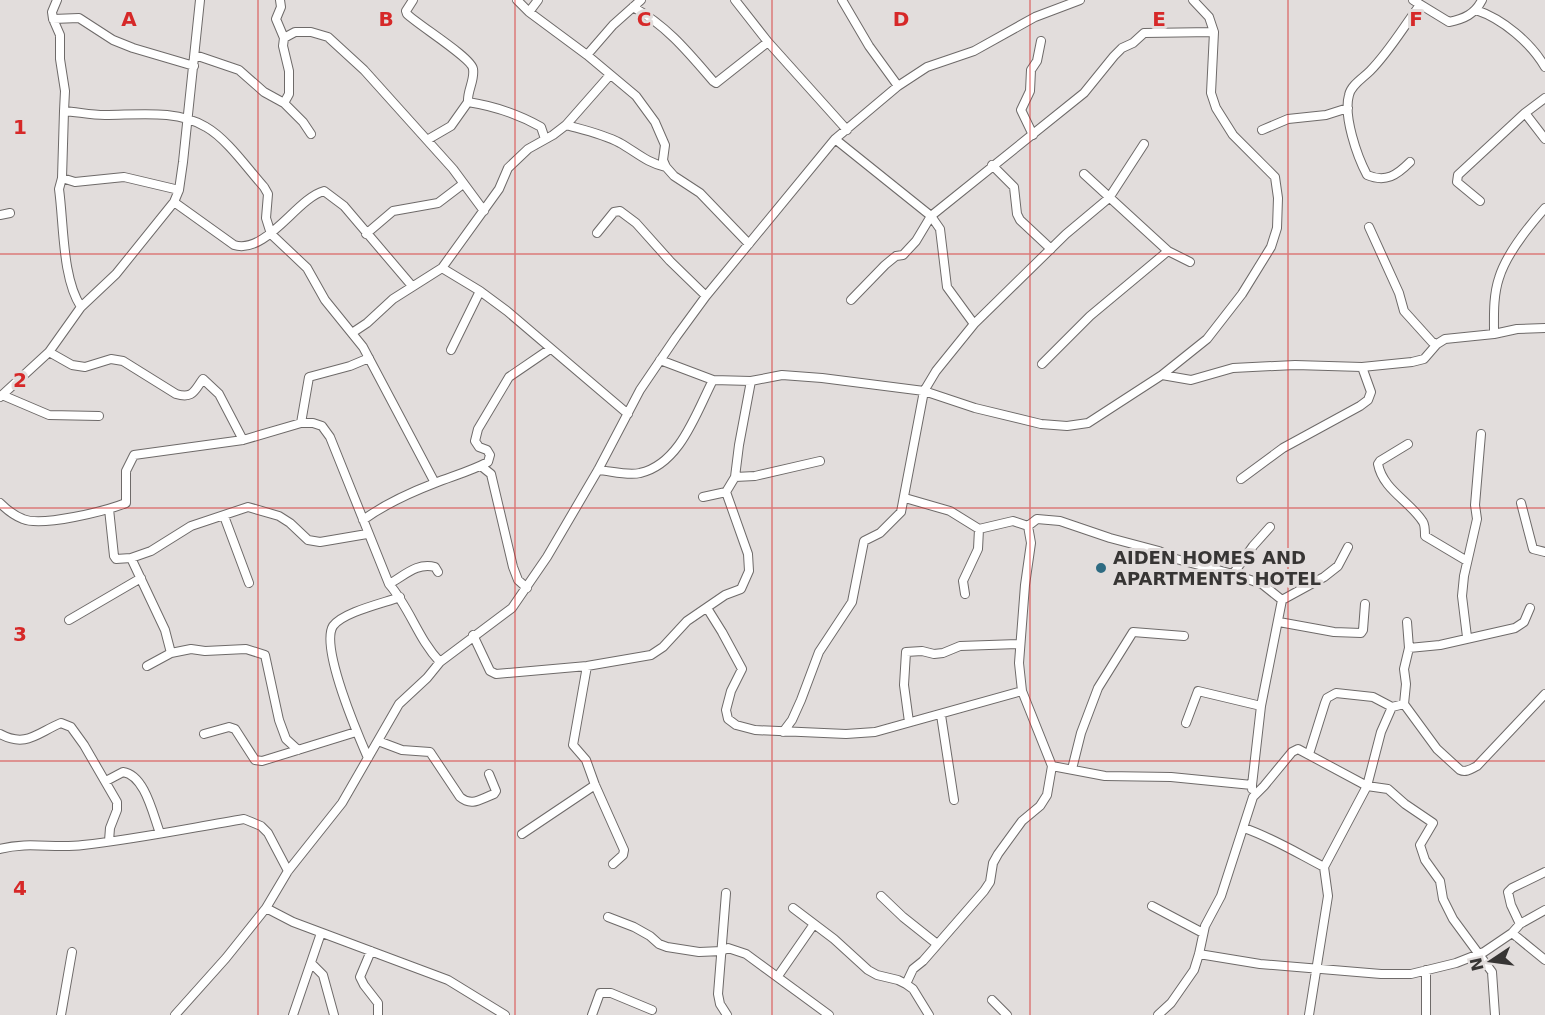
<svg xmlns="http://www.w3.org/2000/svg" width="1545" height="1015" font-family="'DejaVu Sans',sans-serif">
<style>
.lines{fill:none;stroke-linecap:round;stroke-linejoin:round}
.minor-casing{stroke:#6e6a69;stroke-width:10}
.minor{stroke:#fff;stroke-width:8}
.grid{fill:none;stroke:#d62828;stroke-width:1.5;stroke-opacity:0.55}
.poi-dot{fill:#2e6b82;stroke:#e2dddc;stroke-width:2}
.labels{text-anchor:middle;stroke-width:6;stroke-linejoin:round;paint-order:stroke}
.poi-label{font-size:18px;font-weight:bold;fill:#373534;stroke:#e2dddc;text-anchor:start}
.grid-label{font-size:20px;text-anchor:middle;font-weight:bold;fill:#d62828;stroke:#e2dddc;stroke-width:6;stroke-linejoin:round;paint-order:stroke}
</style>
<rect width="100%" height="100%" fill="#e2dddc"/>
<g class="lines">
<g class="minor-casing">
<path id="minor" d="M57,0L52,12L53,19L60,35V59L65,91L64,111C78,112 91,115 105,115C137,115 177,109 206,127C227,139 247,168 264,187L268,194L266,218L271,234L307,268L325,300L363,347L435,483
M280,0L281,7L276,19L284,38L283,46L289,71V94L284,103
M413,0L406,11L407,14C418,25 472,58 473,69C475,80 467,91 468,102C494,106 518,114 541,127L545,139
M517,0L529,12L587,55L636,96L655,122L665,145L663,160L666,167L674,176L700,193L749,244
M735,0L768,42L847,130
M842,0L869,46L898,86
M1413,0L1449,22C1464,19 1475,14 1482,0
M633,7C667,26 688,52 713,81L716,83L768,42
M1476,10C1503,19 1531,43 1545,67
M529,12L538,0
M53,19L79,18L113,40L133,48L194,66
M284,38L295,32H311L328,37L364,70L453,169L484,211
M195,55L239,70L264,92L284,103L303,122L311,134
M587,55L613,25L641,0
M64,111L62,178L59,189C64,225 62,278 81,307
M1525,113L1545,139
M566,125C584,130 603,134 620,143C636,152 647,163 666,167
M1262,130L1288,119L1326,115L1348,108
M1033,135L1021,110L1030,91L1031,70L1037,61L1041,41
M835,139L931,216L916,241L903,255L896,256L885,265L851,300
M427,140L451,126L468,102
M1410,162C1397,175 1386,183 1367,175C1357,156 1343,116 1349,95C1351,85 1363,78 1370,71C1389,52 1404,26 1420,5
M992,165L1014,187L1017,214L1020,220L1051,249
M1084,174L1168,251L1190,262
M62,178L75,182L124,177L179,190
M1480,201L1457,182L1458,175L1525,113L1545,98
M174,202L234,245C266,255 297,198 324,191L344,206L412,286
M0,215L10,213
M1369,227L1399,293L1404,311L1432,342L1437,344
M597,233L614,212L620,211L636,223L670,261L706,296
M366,234L393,211L438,203L463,184
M442,268L480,291L507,311L628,414
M974,324L947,287L940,229L931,216L1084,93L1114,56L1122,48L1133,43L1144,33L1214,32
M352,333L367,323L393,299L442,268L499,189L508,168L528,149L553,135L566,125L610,75
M1494,334L1517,329L1545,328
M451,350L480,291
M49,352L72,365L85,367L111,359L123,361L176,394C193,399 194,391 203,379L219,394L243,440
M660,360L713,380L751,381L782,375L822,378L924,391L975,408L1041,424L1067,426L1088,423L1162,375L1191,380L1233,368L1295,365L1362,367L1412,362L1424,359L1437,344L1445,339L1494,334C1494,316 1493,296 1499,278C1506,255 1529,226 1545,208
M1042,364L1090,316L1168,251
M1162,375L1207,339L1242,294L1271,247L1277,228L1278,198L1275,177L1233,135L1216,108L1211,93L1214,32L1209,17L1193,0
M2,395L49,415L99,416
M0,397L49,352L81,307L116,274L174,202L179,190L183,162L200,0
M301,423L309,377L350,366L369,358
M1408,444L1380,461L1378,464C1383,490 1410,501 1423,522C1425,525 1425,531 1425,536L1467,561
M481,466L491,474L513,567L518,580L527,588
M598,470C611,471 628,476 640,473C680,464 696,413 713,380
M735,477L755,476L820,461
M1241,479L1283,448L1360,406L1368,400L1371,392L1362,367
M703,497L726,492L735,477L739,445L751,381
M905,498L950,511L979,529L1013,521L1028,526
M0,503C6,509 15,516 23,519C42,527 106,511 126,503V471L134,455L243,440L301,423H313L322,426L330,437L389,584C410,608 418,639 440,662
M1521,503L1533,549L1545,552
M109,509L114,556L116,559L131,558L151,551L191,526L248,507L279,516L290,523L308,540L320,542L367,534
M224,516L249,583
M363,520C385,504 409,493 435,483C453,476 471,471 488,462L490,455L487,450L479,447L475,441L478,429L509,377L550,349
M131,558L165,630L171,653
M1233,574L1253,546L1270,527
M389,584C404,576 417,562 435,567L438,572
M965,594L963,581L978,549L979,529
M1282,600L1324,577L1338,566L1348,547
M707,608L722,632L742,669L731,691L726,710L728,719L736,725L755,730L846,734L875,732L1022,691
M69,620L141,578
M1279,622L1334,632L1361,633L1363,630L1365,604
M473,635L490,671L496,674L587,666L651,655L663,647L687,621L725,595L741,589L749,571L748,554L726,492
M1467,637L1462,596L1464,576L1477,519L1475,505L1481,434
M1409,648L1440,645L1515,628L1524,622L1530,608
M147,666L171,653L191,649L205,651L246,649L265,655L279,720L286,739L298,750
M587,666L573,745L586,760L595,785L624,850L623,855L613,864
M1404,704L1406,684L1404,669L1409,648L1407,622
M1392,707L1381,732L1367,786L1388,789L1405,804L1433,823L1420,845L1425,860L1440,881L1443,899L1453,919L1492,972L1495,1015
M941,715L954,800
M909,722L904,685L906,652L922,651L934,654L943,653L960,646L1019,644
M1186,723L1198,691L1261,706
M783,732L792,720L801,700L819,652L852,602L864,541L880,533L901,512L924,391L936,371L974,324L1066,234L1109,198L1144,144
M0,734C26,748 37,733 61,723L71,727L84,745L117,802V810L110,828L109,841
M204,734L229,727L235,729L255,760L262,761L356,732
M378,741L402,750L430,752L460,797C472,807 480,799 494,794L496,791L489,774
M1309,754L1325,703L1327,698L1336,693L1373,697L1392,707L1404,704L1437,749L1460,770C1466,773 1471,769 1477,766L1545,694
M368,758C358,735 320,647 333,626C343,612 384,603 400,597
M1052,766L1105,776L1171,777L1252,785V789
M1072,769L1081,733L1098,688L1133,632L1184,636
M106,781L123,772C145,775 153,815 160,833
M1244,828C1273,838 1297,853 1324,867
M522,834L595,785
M0,849C29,841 54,849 83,845C137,839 190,828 244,819L261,826L268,833L288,871
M726,893L718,994L720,1004L727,1015
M881,896L903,917L937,944
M1152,906L1203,933
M266,908L293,922L448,980L505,1015
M793,908L834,939L868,970L877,975L898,980L906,984
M608,917L634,927L650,936L659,944L667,947L699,952L722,951L728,948L746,954L829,1015
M1520,924L1511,905L1508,892L1512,888L1545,872
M1512,933L1545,960
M371,951L360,977L364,985L378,1003V1015
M1199,954L1260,964L1381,974H1411L1456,963L1484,952L1512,933L1520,924L1545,910
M311,963L323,975L334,1015
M778,976L814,924
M992,1000L1007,1015
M61,1015L72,952
M175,1015L226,958L266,908L288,871L342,803L399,704L427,678L440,662L512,608L547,557L598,470L640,390L676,337L706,296L835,139L898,86L927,67L974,51L1035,17L1080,0
M293,1015L321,933
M592,1015L600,993H611L652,1010
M929,1015L913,989L906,984L913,969L923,961L984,891L990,882L993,863L998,854L1022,821L1040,806L1047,795L1052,766L1022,691L1019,663L1025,585L1031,543L1028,526L1037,519L1060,521L1110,538L1159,551L1176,559L1233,574L1262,584L1282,600L1261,706L1252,785
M1158,1015L1171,1003L1194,970L1199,954L1205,926L1221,896L1253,797L1264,786L1292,752L1298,749L1367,786L1324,867L1328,896L1309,1015
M1426,1015V970"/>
</g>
<use href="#minor" class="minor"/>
</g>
<path class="grid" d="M258,0V1015M515,0V1015M772,0V1015M1030,0V1015M1288,0V1015M0,254H1545M0,508H1545M0,761H1545"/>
<circle class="poi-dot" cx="1101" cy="568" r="6"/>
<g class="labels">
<g class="poi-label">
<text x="1113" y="564">AIDEN HOMES AND<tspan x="1113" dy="21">APARTMENTS HOTEL</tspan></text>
</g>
</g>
<g class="grid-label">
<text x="129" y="26">A</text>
<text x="386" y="26">B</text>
<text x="644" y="26">C</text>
<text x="901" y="26">D</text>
<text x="1159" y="26">E</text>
<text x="1416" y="26">F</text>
<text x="20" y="134">1</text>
<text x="20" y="387">2</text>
<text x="20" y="641">3</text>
<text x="20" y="895">4</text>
</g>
<g transform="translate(1491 961) rotate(257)" stroke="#e2dddc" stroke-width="4.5" paint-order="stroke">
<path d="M0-4.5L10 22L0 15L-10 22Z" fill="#373534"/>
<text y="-9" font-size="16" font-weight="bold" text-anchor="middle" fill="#373534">N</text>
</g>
</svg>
